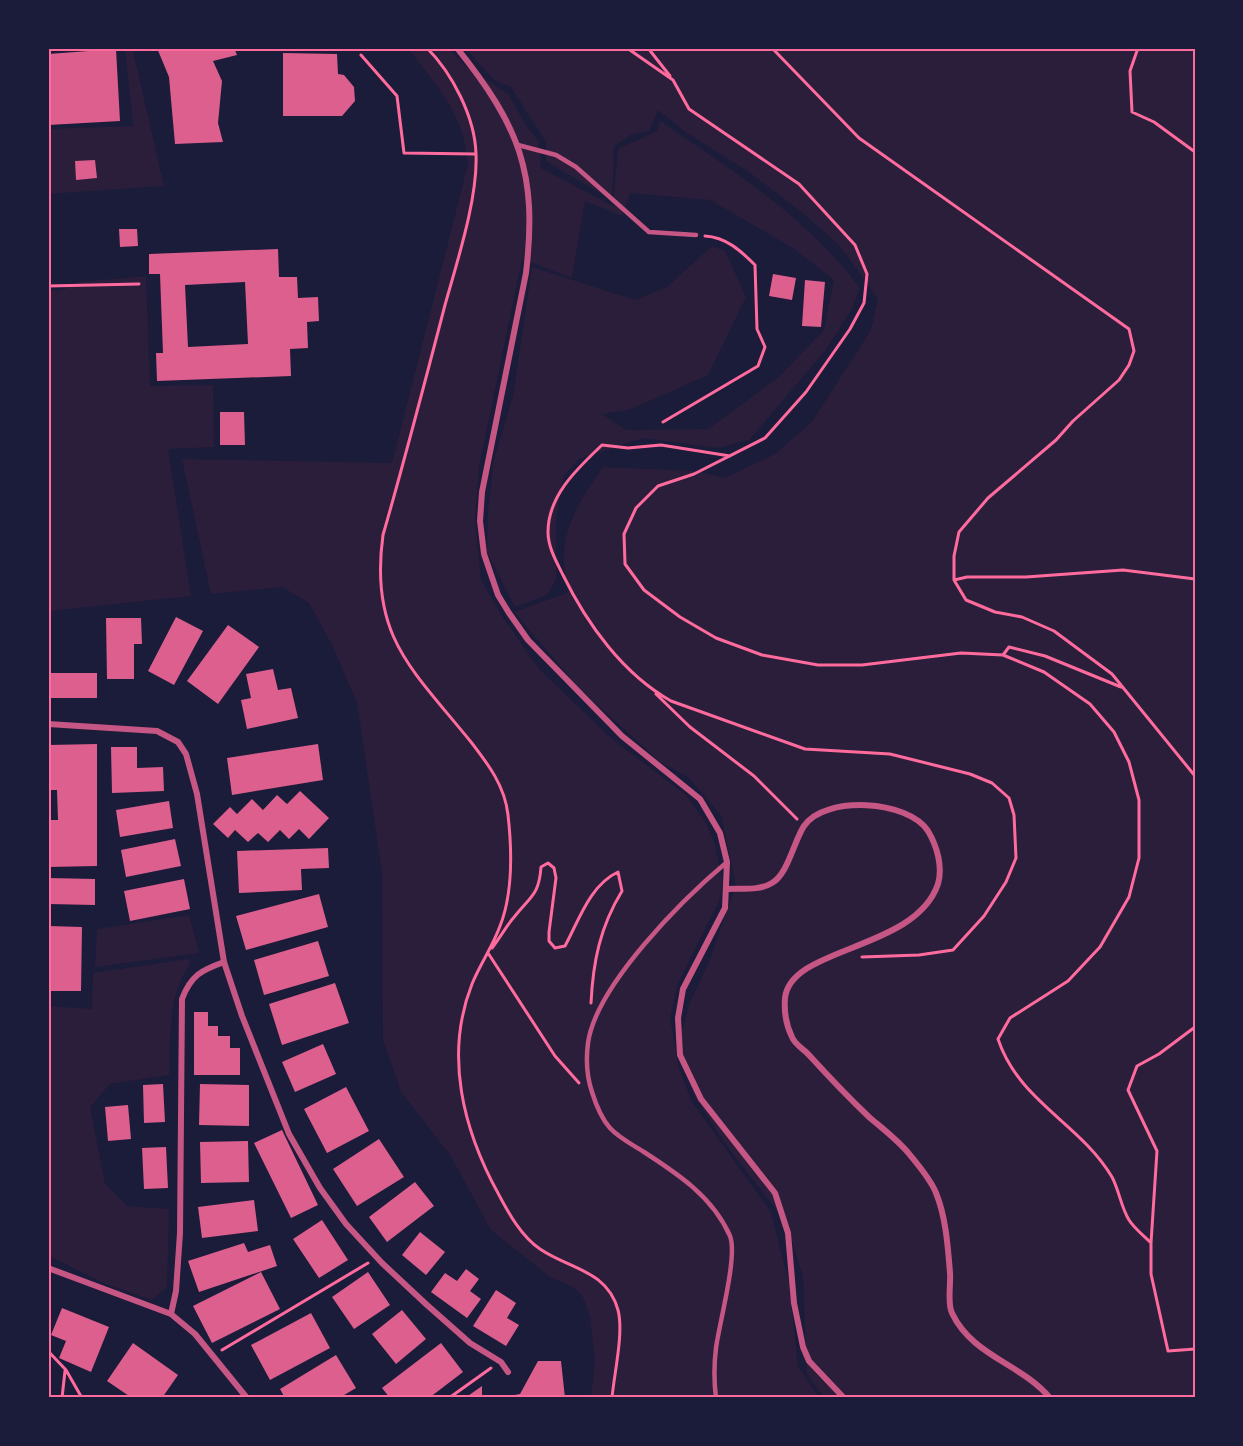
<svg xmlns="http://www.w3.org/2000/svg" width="1243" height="1446" font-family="Raleway,sans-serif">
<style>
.green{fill:#2a1e3b}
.building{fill:#dd5f8e;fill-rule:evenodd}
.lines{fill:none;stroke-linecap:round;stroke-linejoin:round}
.path{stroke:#ff6b9d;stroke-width:3}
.service{stroke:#c65784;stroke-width:4.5}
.minor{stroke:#c65784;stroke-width:6}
.neatline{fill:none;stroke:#ff6b9d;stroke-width:2}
</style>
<rect width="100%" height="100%" fill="#1b1b3a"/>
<path class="green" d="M125,48H132L133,51L164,186L48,194V129L133,126Z
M408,48H449L463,64L509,95L525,124L539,142L541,168L613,206L618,149L657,131L660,121C731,169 808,218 860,288L851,310L825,351L749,440L717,448L643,438L579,459L564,476L560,492L556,522V580L547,595L515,607L487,552L488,511L494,459L513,396L532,267L635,300L667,287L712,246L725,251L746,297L708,375L629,410L602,414L626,430L708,429L778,378L824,330L834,280L793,248L710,200L630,193L622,216L585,201L572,278L522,259L479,467L475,519L481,580L502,616L539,669L611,738L686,795L706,823L715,845L723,883L719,901L678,983L670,1018L679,1068L692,1102L771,1212L789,1283L798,1366L819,1398H591L595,1361L590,1316L582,1295L571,1286L550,1277L491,1230L450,1155L401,1092L383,1040L382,872L357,703L332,645L309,603L282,587L211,594L182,459L392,463L468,164C464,113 437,87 408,48Z
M465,48H1195V1398H824L807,1374L803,1277L786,1222L726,1145L695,1097L677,1050L689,1005L710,959L736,886L721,815L689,778L659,761L577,686L514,612L569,592C554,541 574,508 603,467L696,471L725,478L775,454L811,423L871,330L878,299L840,246L799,210L749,172L687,133L658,110L649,131L632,134L614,146L612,200L546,161V142L511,87L494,80Z
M146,276L150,386L213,385L214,447L168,449L191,596L48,611V292L65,289L79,282Z
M189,915L199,953L95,967L97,929Z
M189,959L190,964C167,996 171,1037 169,1075L110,1084L90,1107L105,1184L127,1206L169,1209L167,1287L151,1300L101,1282L48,1255V1006L92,1009L93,973Z"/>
<path class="building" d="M157,48H234L237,55L213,61L222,81L218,123L223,142L175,144L169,77Z
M116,49L120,121L48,125V54Z
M283,53L337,54L338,74L344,75L354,87L355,101L342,116H283Z
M95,160L97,178L76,180L75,161Z
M119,229H137L138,246L120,247Z
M278,249L279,277H297L298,298L318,297L319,321L307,322L308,348L290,349L291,376L157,381L156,353H163L160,274H149V254ZM245,282L248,344L188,347L185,285Z
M773,274L796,278L792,300L769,296Z
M805,280L825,282L821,327L802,326Z
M220,412H244L245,445H220Z
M176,617L203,631L174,685L148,671Z
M106,618H141L142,644H134V679H107Z
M228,625L259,647L218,704L187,681Z
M273,669L278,690L291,688L298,718L247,729L241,700L251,698L246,674Z
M48,673H97V698H48Z
M97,744V866L48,867L49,820H58L57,790H48V745Z
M318,744L323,780L232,795L227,758Z
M111,747H137V768L163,767L164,791L112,793Z
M300,791L329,818L309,839L299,829L289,839L280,830L268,842L258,833L248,842L235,830L228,838L213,824L230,807L237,814L252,799L263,810L277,795L287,804Z
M169,801L173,828L120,837L116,810Z
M175,839L181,866L126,877L121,850Z
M328,848L329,868L301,869L302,890L239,893L237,851Z
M48,878L95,879V905L48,904Z
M184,879L190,909L130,921L124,891Z
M319,894L328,927L246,950L236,916Z
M48,926L82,927L81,991H48Z
M318,941L329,976L264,995L254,960Z
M335,983L349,1023L282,1045L269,1004Z
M194,1012H208V1026H218V1036H230V1048H240V1075H194Z
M323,1044L336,1074L295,1092L282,1062Z
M163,1084L165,1122L144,1123L143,1085Z
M200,1084L249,1085V1126L199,1125Z
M346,1087L369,1131L327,1153L304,1109Z
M128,1105L131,1139L108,1141L105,1107Z
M282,1130L318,1205L291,1218L254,1143Z
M379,1139L404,1177L357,1206L333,1169Z
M248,1141L249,1182L201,1183L200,1142Z
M166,1147L168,1188L144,1189L142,1148Z
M415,1182L434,1206L387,1242L369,1217Z
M254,1200L258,1231L202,1238L198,1207Z
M322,1220L348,1260L319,1278L293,1239Z
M420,1232L445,1252L426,1275L402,1255Z
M244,1243L248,1252L270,1245L277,1266L199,1292L188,1261Z
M466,1269L479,1279L470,1291L481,1299L467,1318L431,1292L445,1273L457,1281Z
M261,1272L280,1309L212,1343L193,1306Z
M368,1272L390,1305L354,1329L332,1297Z
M496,1290L516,1303L507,1318L519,1325L506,1346L473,1326Z
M62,1308L109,1327L91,1372L59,1358L66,1341L51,1335Z
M402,1310L426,1339L396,1364L372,1334Z
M311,1313L330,1348L270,1380L251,1345Z
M133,1343L178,1375L162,1398H132L107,1381Z
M441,1343L463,1372L429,1398H390L382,1388Z
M336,1355L356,1388L339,1398H285L280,1389Z
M538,1361H561L565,1398H499L520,1394Z
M482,1386V1398H465Z"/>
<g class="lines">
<path class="path" d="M427,48C452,73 475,117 476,154C478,198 457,262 445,305C425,382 405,459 383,535C369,636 412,669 471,742C488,764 505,786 508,815C512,850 513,893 500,926C493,946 480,964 472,984C444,1055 463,1130 499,1195C509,1214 522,1237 540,1249C569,1269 607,1270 618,1310C624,1333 614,1374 612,1398
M627,48L673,80L689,109L799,184L855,245L867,274L864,303L850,329L806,392L765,438L694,474L658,486L636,508L624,534L625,564L644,590L680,617L716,638L762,655L818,665H862L961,653L1003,655L1044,672L1090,704L1114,732L1129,762L1139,800V858L1129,897L1100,947L1068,981L1010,1018L998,1039C1019,1102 1080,1123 1112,1177C1119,1190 1121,1207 1129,1220C1134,1228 1144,1236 1151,1243V1274L1168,1351L1195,1349
M648,48L670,76
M772,48L859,138L1129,329L1134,351L1129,365L1119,380L1073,421L1056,440L988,498L959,532L954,556V580L966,600L995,612L1022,617L1054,631L1112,674L1195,776
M1138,48L1130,71L1132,112L1154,122L1195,152
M361,55L397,96L404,153L475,154
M48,286L139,284
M663,422L758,366L765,347L757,329L755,265C741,251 726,237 705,236
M730,456L661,445L628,448L602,445C578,468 548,495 548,532C548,547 556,561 563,575C587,624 623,674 671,701L805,749L890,754L970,774L992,783L1009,798L1014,815L1016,858L1006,882L984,916L953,950L919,955L862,957
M954,580L967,577H1026L1123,570L1195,579
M1003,655L1009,647L1045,656L1121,687
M656,694L690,727L754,776L797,819
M492,948C500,938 506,926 515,916C531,896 539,895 541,867L548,863L554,868L556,878L549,932V941L555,948L565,946C579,920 590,885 618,872L622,891C600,927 593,962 591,1003
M488,953L555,1056L579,1083
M1151,1243L1157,1151L1128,1090L1137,1066L1159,1054L1195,1027
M222,1350L368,1263
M48,1351L66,1370L82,1398
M62,1398L65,1371
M449,1398L491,1368"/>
<path class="service" d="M518,145L556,155L576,167L649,232L696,235
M716,1398C714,1382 714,1364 716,1348C719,1324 738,1256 730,1236C713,1197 678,1174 644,1152C633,1145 619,1138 610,1128C601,1118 596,1105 592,1092C587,1077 586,1058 588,1043C596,985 684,898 727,862"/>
<path class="minor" d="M457,48C519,126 538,172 526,273L482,492L480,521L484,554L498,595L509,613L528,640L622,736L700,799L720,833L727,862L725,908L683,989L678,1018L680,1055L701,1099L775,1193L788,1233L794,1303L803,1347L809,1361L844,1398
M48,724L157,731L178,742L186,754L197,794L224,962L242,1016L289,1134L320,1188L346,1224L382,1263L427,1305L470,1343L501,1362L508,1372
M727,889C742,888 759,891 772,883C788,874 794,841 804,826C825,795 908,800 928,831C937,846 943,867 938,884C915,951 791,946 785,998C784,1011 786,1025 792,1037C795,1045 804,1049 809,1055C829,1077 848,1097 869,1117C883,1129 899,1141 910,1155C919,1166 931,1180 936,1193C946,1217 948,1248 950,1273C951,1284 947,1303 952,1313C972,1356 1022,1364 1050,1398
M48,1268L171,1314L195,1334L247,1398
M171,1314L176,1291L180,1233L182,999C191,975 202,970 224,962"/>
</g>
<rect width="1243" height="1446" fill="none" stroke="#1b1b3a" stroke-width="99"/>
<rect x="50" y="50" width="1144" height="1346" class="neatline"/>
</svg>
